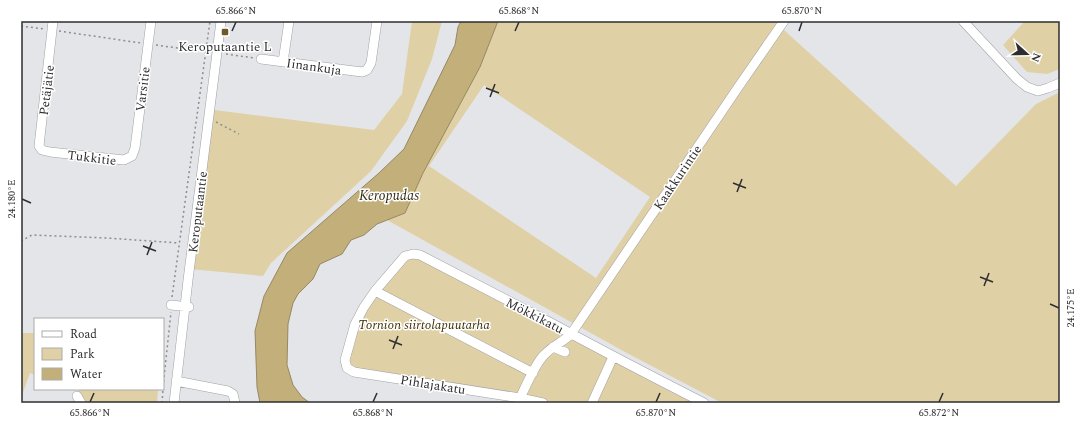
<svg xmlns="http://www.w3.org/2000/svg" width="1081" height="424" font-family="Spectral,serif">
<style>
.green{fill:#e0d0a5;fill-rule:evenodd}
.water{fill:#c3af79;stroke:#968863}
.lines{fill:none;stroke-linecap:round;stroke-linejoin:round}
.minor-casing{stroke:#a0a1a5;stroke-width:10}
.path{stroke:#8c8d90;stroke-width:1.5;stroke-dasharray:2 3;stroke-linecap:butt}
.minor{stroke:#fff;stroke-width:9}
.ticks{fill:none;stroke:#2e2e30;stroke-width:1.5}
.poi-dot{fill:#6c5b29;stroke:#fff;stroke-width:1.5}
.labels{text-anchor:middle;stroke-width:3;stroke-linejoin:round;paint-order:stroke}
.poi-label{font-size:13px;fill:#2e2e30;stroke:#fff}
.street-label{font-size:13px;fill:#2e2e30;stroke:#fff}
.park-label{font-size:13px;font-style:italic;fill:#3f3103;stroke:#fff}
.water-label{font-size:14px;font-style:italic;fill:#322910;stroke:#fff}
.neatline{fill:none;stroke:#2e2e30;stroke-width:1.5}
.ticks-label{font-size:10px;text-anchor:middle;fill:#2e2e30}
</style>
<rect width="100%" height="100%" fill="#e3e5e8"/>
<path class="green" d="M412,21H442L432,59L407,121L371,171L271,263L263,276L190,269L214,110L374,130L402,94Z
M498,21H774L956,186L1036,104L1060,92V403H722L625,352L387,220L405,213L423,173L480,67ZM484,85L650,197L596,278L429,166Z
M1025,21H1060V69L1047,74L1027,72L1003,45Z
M406,258H418L700,403H555L524,397L355,370L350,366L348,359L358,326L375,296Z
M21,333H35V375L30,373L21,398Z
M79,389H158L157,403H74Z"/>
<path class="water" d="M461,21H498L480,67L423,173L405,213L377,224L364,235L351,240L342,254L320,264L313,279L298,294L293,303L288,324L287,365L293,385L302,397L310,403H260L257,387L255,331L264,296L287,253L379,173L404,149L455,45L458,27Z"/>
<g class="lines">
<g class="minor-casing">
<path id="minor" d="M53,21L39,146L42,150L50,152L124,160L132,156L135,148L151,21
M963,21L1017,79L1027,87L1038,91L1048,88L1060,83
M261,59L362,72L367,70L371,63L377,21
M283,62L289,21
M375,291L533,373
M171,305L189,307
M553,347L565,352
M176,381L228,391L233,394L235,403
M77,396L81,403
M520,398L543,403
M174,403L188,280L221,21
M592,403L613,357
M704,403C653,377 603,351 553,324L420,255L413,254L405,256L375,291L364,307L355,324L345,360L347,368L354,372L520,398C526,386 535,364 544,355C552,346 563,342 571,334L739,86L784,21"/>
</g>
<path class="path" d="M21,26L44,29
M59,31L141,43
M156,45L206,52
M226,54L254,58
M216,122L239,134
M21,241L32,235L107,238L179,243
M172,297L210,21
M163,387L171,312
M162,403L163,389"/>
<use href="#minor" class="minor"/>
</g>
<path class="ticks" d="M232,31L236,22M515,31L519,22M799,31L802,22M486,88L499,93M490,97L495,84M733,183L746,188M737,192L742,179M22,199L31,203M143,246L156,251M147,255L152,242M980,277L993,282M984,286L989,273M1050,304L1059,308M389,340L402,345M393,349L398,336M90,402L94,393M373,402L377,393M656,402L660,393M939,402L943,393"/>
<rect class="poi-dot" x="221" y="28" width="8" height="8" rx="2"/>
<g class="labels">
<g class="poi-label">
<text x="225" y="51">Keroputaantie L</text>
</g>
<g class="street-label">
<text transform="translate(314 66) rotate(8)" y="5">Iinankuja</text>
<text transform="translate(142 89) rotate(-83)" y="5">Varsitie</text>
<text transform="translate(46 90) rotate(-83)" y="5">Petäjätie</text>
<text transform="translate(92 157) rotate(7)" y="5">Tukkitie</text>
<text transform="translate(677 177) rotate(-56)" y="5">Kaakkurintie</text>
<text transform="translate(197 212) rotate(-83)" y="5">Keroputaantie</text>
<text transform="translate(535 315) rotate(27)" y="5">Mökkikatu</text>
<text transform="translate(433 384) rotate(9)" y="5">Pihlajakatu</text>
</g>
<g class="park-label">
<text x="424" y="329">Tornion siirtolapuutarha</text>
</g>
<g class="water-label">
<text x="389" y="200">Keropudas</text>
</g>
</g>
<rect width="1081" height="424" fill="none" stroke="#ffffff" stroke-width="44"/>
<rect x="34" y="318" width="130" height="72" fill="#ffffff" stroke="#ababac"/>
<rect x="42" y="331" width="20" height="6" fill="#ffffff" stroke="#ababac"/>
<text x="70" y="338" font-size="12" fill="#2e2e30">Road</text>
<rect x="42" y="348" width="20" height="12" fill="#e0d0a5" stroke="#ababac"/>
<text x="70" y="358" font-size="12" fill="#2e2e30">Park</text>
<rect x="42" y="368" width="20" height="12" fill="#c3af79" stroke="#ababac"/>
<text x="70" y="378" font-size="12" fill="#2e2e30">Water</text>
<g transform="translate(1027 54) rotate(111)" stroke="#ffffff" stroke-width="3" paint-order="stroke">
<path d="M0-3L7 15L0 10L-7 15Z" fill="#2e2e30"/>
<text y="-6" font-size="11" font-weight="bold" text-anchor="middle" fill="#2e2e30">N</text>
</g>
<rect x="22" y="22" width="1037" height="380" class="neatline"/>
<g class="ticks-label">
<text x="236" y="14">65.866°N</text>
<text x="519" y="14">65.868°N</text>
<text x="802" y="14">65.870°N</text>
<text transform="translate(11 199) rotate(-90)" y="4">24.180°E</text>
<text transform="translate(1070 308) rotate(-90)" y="4">24.175°E</text>
<text x="90" y="416">65.866°N</text>
<text x="373" y="416">65.868°N</text>
<text x="656" y="416">65.870°N</text>
<text x="939" y="416">65.872°N</text>
</g>
</svg>
